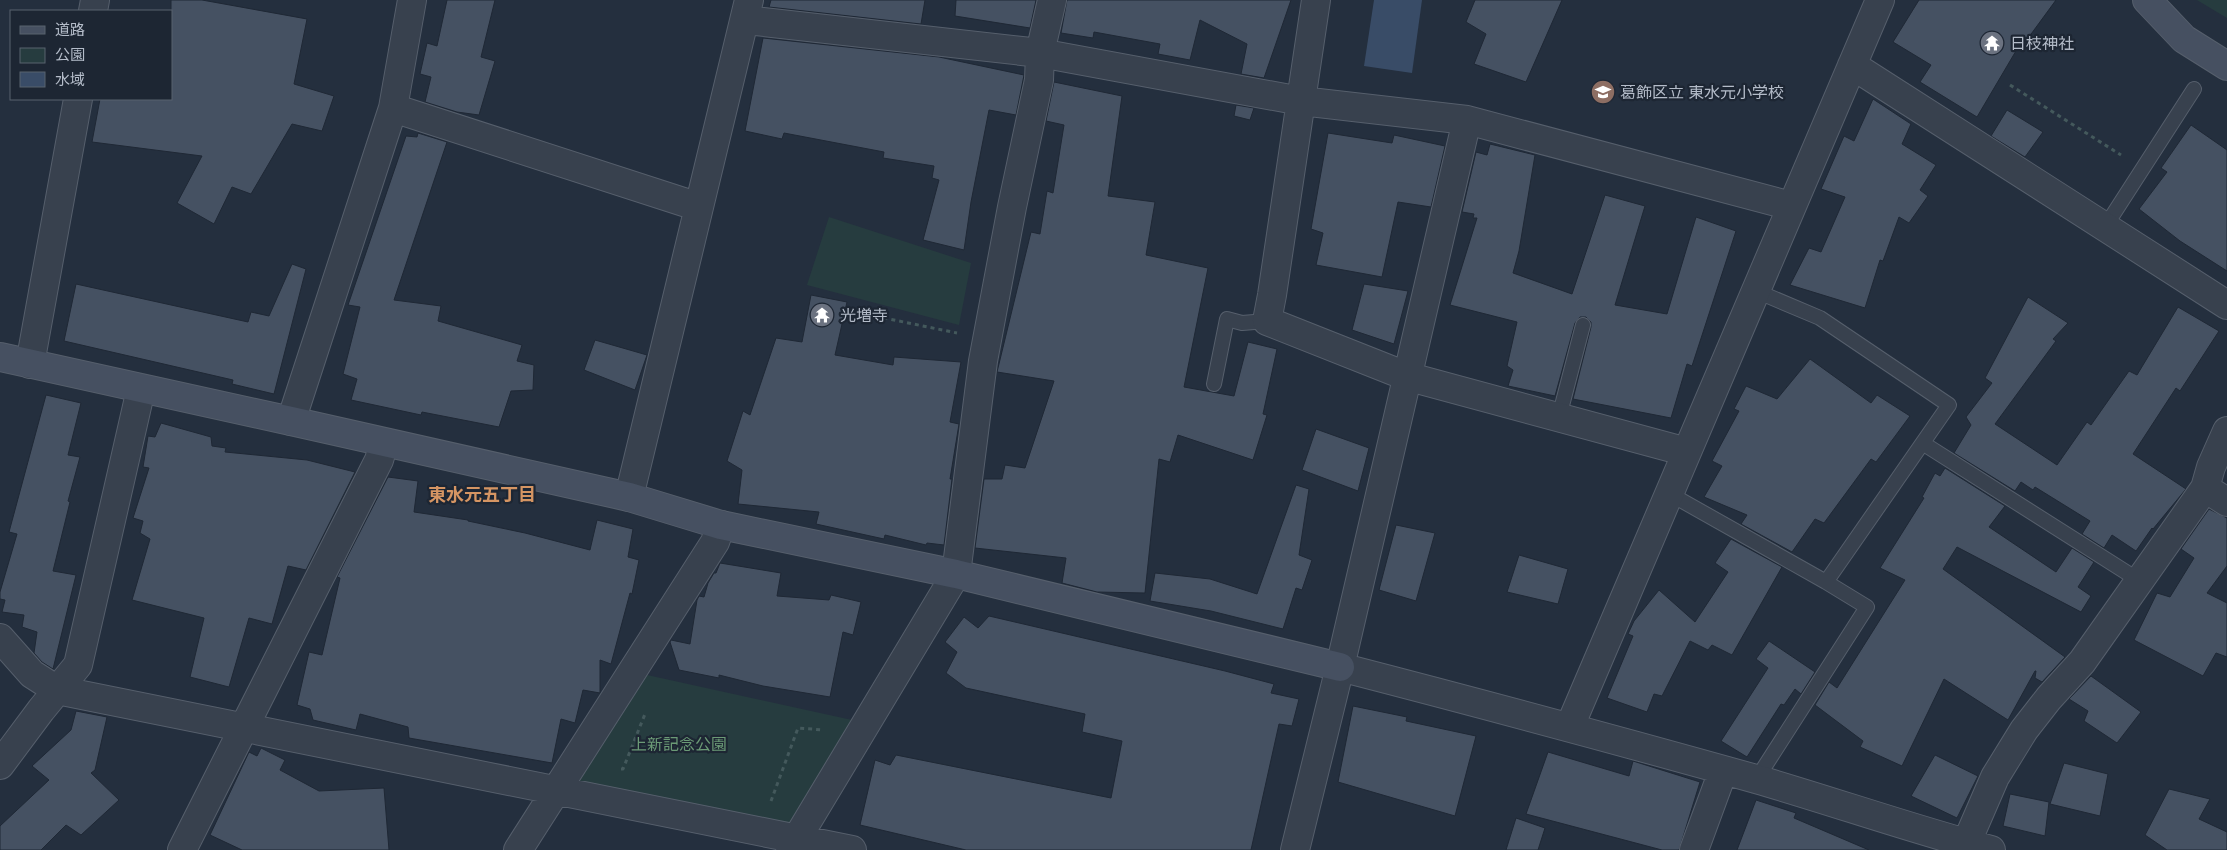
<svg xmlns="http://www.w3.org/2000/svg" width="2227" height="850" font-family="'Public Sans','Noto Sans JP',sans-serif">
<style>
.green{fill:#263c3f}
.water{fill:#394c67}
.building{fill:#455162;stroke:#1f2835}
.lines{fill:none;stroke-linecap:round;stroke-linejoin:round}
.lane-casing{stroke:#565f6c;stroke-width:16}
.street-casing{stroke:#565f6c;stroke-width:30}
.secondary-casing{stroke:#565f6c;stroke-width:30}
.path{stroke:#44595c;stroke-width:3;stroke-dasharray:4 4;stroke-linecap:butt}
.lane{stroke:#38414e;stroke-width:14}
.street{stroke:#38414e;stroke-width:28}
.secondary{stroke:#465061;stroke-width:28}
.labels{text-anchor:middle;stroke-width:4.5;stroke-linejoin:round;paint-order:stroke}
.poi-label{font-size:16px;fill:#b4bcc9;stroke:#1d2633;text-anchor:start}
.park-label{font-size:16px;fill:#6b9a76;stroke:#1d2633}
.neighbourhood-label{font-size:18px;font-weight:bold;fill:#d59563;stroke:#1d2633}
</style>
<rect width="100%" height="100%" fill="#242f3e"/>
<path class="green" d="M2197,0H2227V18Z
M829,217L971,263L959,325L807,285Z
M638,673L852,720L792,831L570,782Z"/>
<path class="water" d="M1374,0H1422L1412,73L1364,66Z"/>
<path class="building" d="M171,0H202L307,19L294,84L334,96L322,131L292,124L251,194L232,187L214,224L177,203L202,156L92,142L100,99H171Z
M447,0H495L481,57L495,61L479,115L457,112L425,102L431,77L420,74L427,43L437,46Z
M771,0H925L921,24L769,7Z
M956,0H1036L1030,28L955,16Z
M1067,0H1291L1264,78L1241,74L1247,44L1200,20L1190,60L1158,54L1160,44L1094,32L1093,38L1061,33Z
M1475,0H1562L1526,82L1474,64L1486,34L1466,22Z
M1919,0H2056L2026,41L2023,39L1977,117L1920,82L1931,65L1893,42Z
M763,38L939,57L1024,75L1016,115L989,110L971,202L964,250L923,240L939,180L932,178L934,166L883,158L884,152L784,133L782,139L745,131Z
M1054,82L1122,96L1108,196L1155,202L1146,255L1208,268L1184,387L1234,396L1248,342L1277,349L1263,414L1267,415L1253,460L1178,435L1170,462L1159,459L1145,593L1097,592L1062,583L1066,558L975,548L984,479H1002L1005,465L1025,468L1054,381L997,372L1031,232L1040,234L1047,191L1053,193L1064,125L1046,121Z
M1873,99L1911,124L1902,144L1936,165L1920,190L1928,196L1909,223L1899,217L1883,261L1880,260L1865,308L1790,285L1809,248L1821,252L1845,197L1821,189L1844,136L1854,141Z
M1236,105L1254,108L1250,120L1234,116Z
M2007,110L2043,132L2025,157L1991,136Z
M2191,125L2227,150V271L2180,241L2139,209L2167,172L2161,168Z
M418,133L447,142L394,300L441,306L438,321L522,345L517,361L534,365L533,390L511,391L499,427L422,412L421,415L351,400L357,379L343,374L360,307L348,305L406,136L417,137Z
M1328,133L1392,143L1394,135L1445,146L1431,207L1398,202L1382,277L1316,265L1323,233L1311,229Z
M1490,144L1535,155L1519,251L1513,273L1572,294L1605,195L1645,206L1615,305L1667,314L1696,217L1736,231L1692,366L1687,364L1671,418L1573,399L1591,327V322L1586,317H1580L1575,323L1555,396L1508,386L1513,370L1507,366L1517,322L1450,305L1477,218H1473L1474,214L1462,212L1476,152L1487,155Z
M292,264L306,269L274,394L232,384L233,380L64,341L76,284L248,322L251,312L269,316Z
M1364,284L1408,291L1394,344L1352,330Z
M811,295L847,302L835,355L893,365L894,357L961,362L950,422L959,424L950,479H952L944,545L927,543L926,545L885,535L884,539L816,524L819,512L738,504L742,470L727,461L743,411L750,415L776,338L802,342Z
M2028,297L2068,323L2053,339L2056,341L1995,424L2057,465L2087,422L2091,425L2129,371L2137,375L2178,307L2219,331L2180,391L2176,388L2133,454L2186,489L2153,529L2152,528L2136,551L2112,535L2104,548L2082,534L2090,521L2035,487L2033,490L2021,482L2015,491L1954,453L1971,425L1966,417L1992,383L1985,378Z
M595,340L647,355L635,390L584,370Z
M1810,359L1871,403L1877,395L1910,416L1876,462L1871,459L1824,523L1815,519L1792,552L1741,524L1747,515L1704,497L1722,466L1712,461L1739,411L1734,409L1746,386L1777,399Z
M46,395L81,403L68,455L80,457L68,501L70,502L53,571L76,575L53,669L42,662L34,653L37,632L22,627L24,615L2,612L5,600L0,599V592L17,534L9,532Z
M161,423L211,437L212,446L226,448L225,452L307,460L355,472L306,570L288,566L272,624L249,618L229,687L190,677L204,618L132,600L150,539L140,533L143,521L133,518L149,468L143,467L148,436L155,437Z
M1316,429L1369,448L1358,491L1302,470Z
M1945,468L2005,506L1989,527L2056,572L2072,548L2094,562L2078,587L2091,596L2081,612L1957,547L1943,569L2065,657L2042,682L2035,678L2036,671H2035L2008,720L1944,679L1902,766L1860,747L1863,741L1815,705L1829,682L1837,688L1905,580L1880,568L1924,498L1922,497L1935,473L1940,476Z
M388,477L418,481L414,512L468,520V521L525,533L590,550L597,520L633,529L628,557L639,560L632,594L630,593L611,664L600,660V693L583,690L575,723L561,719L552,763L409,738L408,727L360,714L356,730L313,720L310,709L297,705L309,652L322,655L340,578L337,577Z
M1296,485L1309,489L1299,555L1312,560L1302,590L1296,588L1283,629L1211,611L1150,601L1155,573L1210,579L1257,594Z
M2209,509L2227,518V566L2207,593L2227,603V657L2216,653L2203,676L2134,640L2157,593L2170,597L2194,558L2181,549Z
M1396,525L1435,533L1416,601L1379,590Z
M1731,539L1782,567L1732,655L1712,645L1708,650L1690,641L1662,696L1654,694L1647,712L1607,698L1633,636L1628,634L1634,621L1659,590L1695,622L1728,572L1715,563Z
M1519,555L1568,569L1558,604L1507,592Z
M720,563L781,573L777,596L829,600L831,595L861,602L853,635L843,632L830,697L763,686L719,675V678L679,670L670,642L671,640L690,644L697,600L699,596L704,597L708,583L714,573H716Z
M989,616L1225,671L1274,684L1271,693L1299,699L1292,726L1279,724L1251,850H966L860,825L875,760L890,765L896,755L1111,798L1122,741L1082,732L1085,714L966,688L946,673L957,652L945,642L964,617L978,628Z
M1769,641L1815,672L1801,694L1795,689L1784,705L1781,704L1747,757L1721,741L1768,668L1756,659Z
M2091,676L2141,712L2117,743L2084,721L2088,711L2069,699Z
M1353,706L1407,717L1406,721L1476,736L1455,816L1338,782Z
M76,711L107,717L95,770L91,773L119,800L81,835L66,825L41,850H0V826L49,780L32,766L71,730Z
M261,748L285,760L280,770L319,791L384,788L389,850H242L210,835L249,752L257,756Z
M1548,752L1629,776L1633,761L1700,782L1679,850H1662L1526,814Z
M1935,755L1978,776L1957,818L1911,796Z
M2064,763L2108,774L2100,816L2050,804Z
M2169,789L2210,799L2199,819L2227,832V850H2167L2145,835Z
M2010,794L2049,802L2045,836L2003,826Z
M1756,800L1796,813L1794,818L1869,850H1737Z
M1516,818L1545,828L1538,850H1506Z"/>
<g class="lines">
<g class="lane-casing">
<path id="lane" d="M2105,227L2194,89
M1756,291L1820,318L1949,405L1826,582
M1214,384L1227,319L1242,323L1267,321
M1559,417L1583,325
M1924,444L2140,581
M1670,494L1826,582L1867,607L1756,780"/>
</g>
<g class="street-casing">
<path id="street" d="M1316,0L1272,295L1267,321L1406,376L1687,452
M93,11L95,0
M746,20L1040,53L1301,101L1467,120L1791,206
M1852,65L2227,305
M393,108L699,207
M30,364L78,99
M291,421L393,108L412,0
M2205,488L2227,502
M629,497L749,0
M0,638L32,674L57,690L852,850
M1340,667C1479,703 1617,740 1756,779C1835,802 1912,829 1991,850
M1570,726L1880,0
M0,765L41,710L78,665L141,389
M1966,844L1995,777L2024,730L2049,698L2082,662L2205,488L2211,467L2227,431
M182,850L379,460L384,443
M518,850L715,542L721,525
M790,850L956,574L983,361L1012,207L1039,80L1040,53L1052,0
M1295,850L1340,667L1467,120
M1694,850L1723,771"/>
</g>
<g class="secondary-casing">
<path id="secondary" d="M2147,0L2184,39L2227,66
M0,357L291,421L629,497L721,525L956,574L1340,667"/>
</g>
<path class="path" d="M2010,85L2121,155
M860,313L957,333
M621,769H623L645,714
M771,801L798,728L824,730"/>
<use href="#lane" class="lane"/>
<use href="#street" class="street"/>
<use href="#secondary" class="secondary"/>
</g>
<defs>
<g id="temple-disc" transform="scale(1.25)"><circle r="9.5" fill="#6b7280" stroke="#1d2633"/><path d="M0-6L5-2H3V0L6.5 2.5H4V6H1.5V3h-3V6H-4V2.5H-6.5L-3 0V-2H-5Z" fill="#fff"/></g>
<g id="school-disc" transform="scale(1.25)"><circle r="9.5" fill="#8d6e63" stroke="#1d2633"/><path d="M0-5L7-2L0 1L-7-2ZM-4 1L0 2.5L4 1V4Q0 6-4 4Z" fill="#fff"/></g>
</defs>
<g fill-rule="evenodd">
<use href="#temple-disc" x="1992" y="43"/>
<use href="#school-disc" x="1603" y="92"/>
<use href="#temple-disc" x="822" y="315"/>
</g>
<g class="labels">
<g class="poi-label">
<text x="2010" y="49">日枝神社</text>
<text x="1620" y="98">葛飾区立 東水元小学校</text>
<text x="840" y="321">光増寺</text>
</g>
<g class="park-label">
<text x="679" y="750">上新記念公園</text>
</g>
<g class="neighbourhood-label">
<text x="482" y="501">東水元五丁目</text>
</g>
</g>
<rect x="10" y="10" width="162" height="90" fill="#1d2633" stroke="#59626f"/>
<rect x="20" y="26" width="25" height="8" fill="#465061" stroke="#59626f"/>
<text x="55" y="35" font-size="15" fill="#b4bcc9">道路</text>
<rect x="20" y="48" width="25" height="15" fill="#263c3f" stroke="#59626f"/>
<text x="55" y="60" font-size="15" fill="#b4bcc9">公園</text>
<rect x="20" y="72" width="25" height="15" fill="#394c67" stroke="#59626f"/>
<text x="55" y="85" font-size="15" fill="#b4bcc9">水域</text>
</svg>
